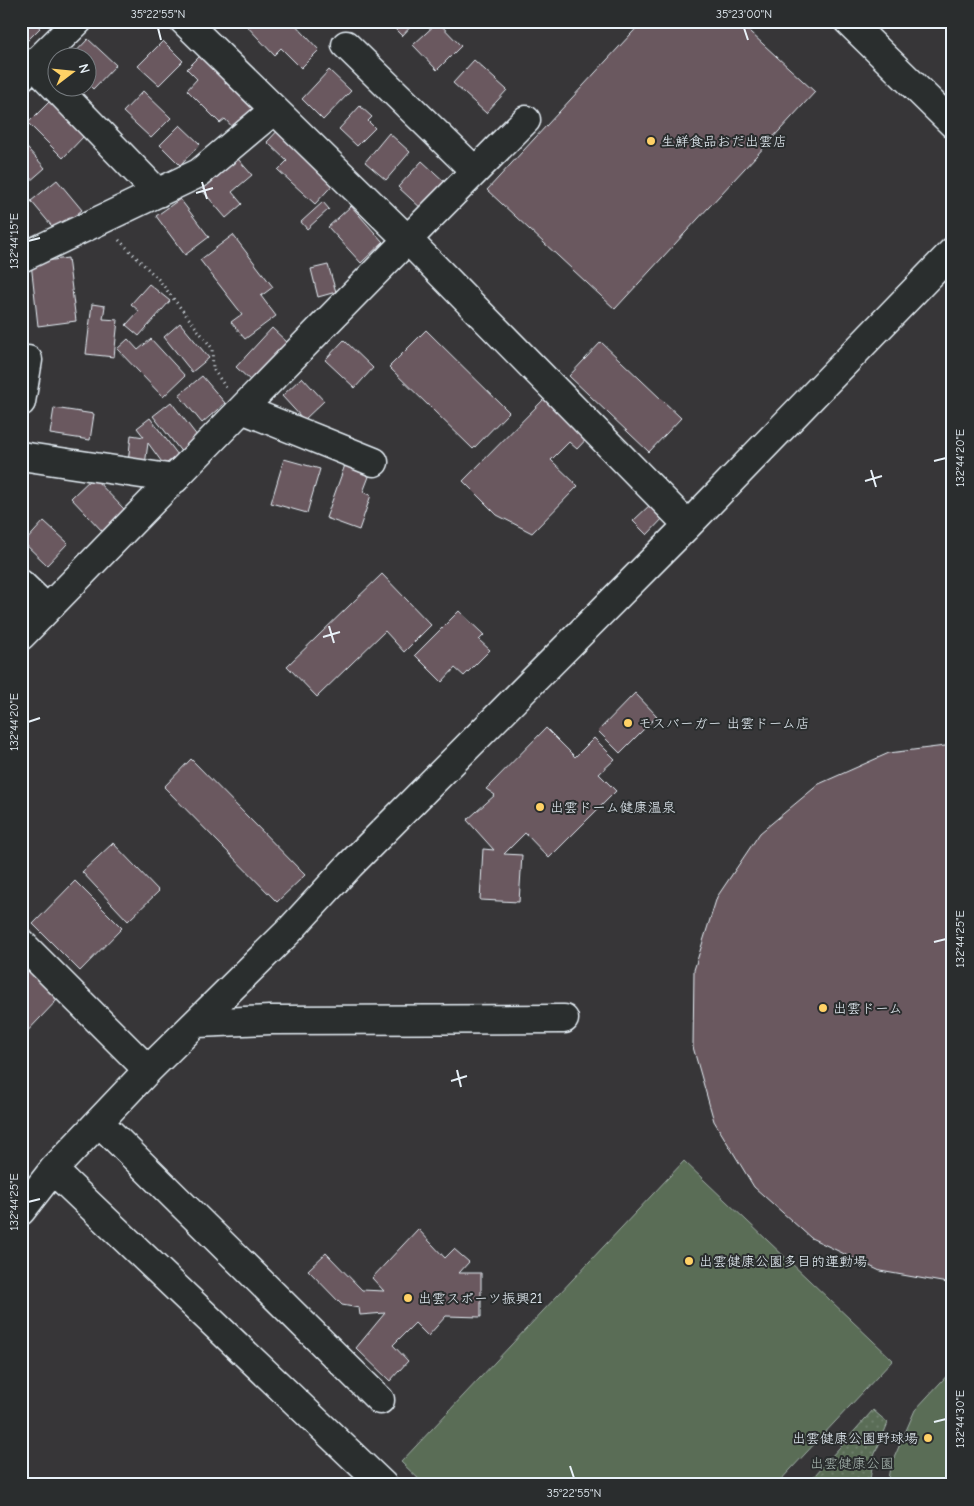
<svg xmlns="http://www.w3.org/2000/svg" width="974" height="1506" font-family="'Comic Neue','Klee One',sans-serif">
<style>
.park{fill:url(#park-dots);stroke:#a1afa8}
.pitch{fill:#5a6d57;stroke:#a1afa8}
.building{fill:#6a585f;stroke:#e8f1f8}
.lines{fill:none;stroke-linecap:round;stroke-linejoin:round}
.minor-casing{stroke:#e8f1f8;stroke-width:31}
.path{stroke:#e8f1f8;stroke-width:3;stroke-dasharray:1 4;stroke-linecap:butt}
.minor{stroke:#2a2d2e;stroke-width:28}
.ticks{fill:none;stroke:#e8f1f8;stroke-width:2}
.poi-dot{fill:#ffd166;stroke:#2a2d2e;stroke-width:2}
.labels{text-anchor:middle;stroke-width:4;stroke-linejoin:round;paint-order:stroke}
.poi-label{font-size:14px;fill:#e8f1f8;stroke:#2a2d2e;text-anchor:start}
.park-label{font-size:14px;fill:#a8b6b0;stroke:#2a2d2e}
.neatline{fill:none;stroke:#e8f1f8;stroke-width:2}
.ticks-label{font-size:12px;text-anchor:middle;fill:#e8f1f8}
</style>
<defs>
<pattern id="park-dots" width="8" height="8" patternUnits="userSpaceOnUse" patternTransform="scale(1.25)"><rect width="8" height="8" fill="#5a6d57"/><path d="M2 2h.1M6 6h.1" fill="none" stroke="#728270" stroke-width="1.8" stroke-linecap="round"/></pattern>
</defs>
<rect width="100%" height="100%" fill="#373638"/>
<filter id="ink" filterUnits="userSpaceOnUse"><feTurbulence type="fractalNoise" baseFrequency=".02" numOctaves="2"/><feDisplacementMap in="SourceGraphic" scale="10" xChannelSelector="R" yChannelSelector="G"/><feConvolveMatrix kernelMatrix="1 2 1 2 8 2 1 2 1" color-interpolation-filters="sRGB"/></filter>
<g filter="url(#ink)">
<path class="park" d="M873,1410L888,1423L874,1456L869,1485H806Z"/>
<path class="pitch" d="M684,1161L893,1360L776,1485H425L401,1462Z
M953,1369V1485H887L890,1467L915,1410Z"/>
<path class="building" d="M21,21H33L40,28L21,47Z
M246,21H292L319,50L301,68L281,48L274,55L244,23Z
M387,21H416L402,36Z
M643,21H738L815,92L615,309L487,190Z
M438,22L461,46L437,70L413,45Z
M88,39L116,65L93,89L88,84V58H70Z
M163,41L183,61L159,85L138,66Z
M205,51L259,106L235,130L225,119L220,123L187,90L197,79L187,69Z
M474,60L507,90L486,113L453,83Z
M329,70L351,91L323,120L302,99Z
M143,91L171,118L151,138L123,112Z
M54,97L85,135L63,158L28,123Z
M360,106L372,117L368,121L375,128L357,146L339,129Z
M180,125L200,144L180,165L160,145Z
M282,126L338,179L315,204L278,170L287,161L267,142Z
M389,133L410,152L386,180L365,162Z
M21,141L45,168L21,189Z
M238,159L252,175L232,192L242,204L226,218L202,190Z
M422,161L447,184L423,210L398,187Z
M57,180L82,210L56,231L31,201Z
M180,199L209,237L185,255L156,216Z
M323,202L329,209L307,229L301,222Z
M351,206L383,242L361,263L328,227Z
M233,235L273,287L261,296L276,316L245,339L231,322L242,314L200,260Z
M68,258L76,321L38,326L31,263Z
M328,265L336,292L318,297L311,269Z
M149,284L170,301L139,336L126,325L139,311L131,304Z
M92,304L105,306L103,319L118,320L114,357L86,354Z
M180,323L209,358L192,372L164,337Z
M272,328L289,344L253,383L236,367Z
M426,330L509,412L473,449L389,367Z
M128,339L138,350L151,339L185,376L163,397L117,349Z
M344,340L373,368L355,388L325,360Z
M601,342L681,418L649,452L569,376Z
M202,376L225,403L202,423L179,395Z
M302,377L324,401L304,420L282,396Z
M550,393L591,434L577,449L569,442L551,460L578,486L532,533L497,515L463,481Z
M171,402L201,441L183,454L153,416Z
M54,408L94,414L90,440L50,434Z
M150,418L178,455L164,465L148,443L145,465L128,463L131,435L144,437L137,428Z
M284,459L320,469L307,513L271,503Z
M345,465L370,474L363,492L371,495L359,530L326,518Z
M93,477L125,510L103,532L71,498Z
M652,503L665,516L647,535L633,521Z
M44,521L68,543L47,565L24,543Z
M382,574L431,625L404,652L385,631L317,697L287,666Z
M459,611L484,635L479,640L490,650L464,676L455,668L442,682L415,655Z
M635,693L657,716L620,753L598,731Z
M546,728L575,757L594,738L615,759L599,774L616,791L549,858L525,833L504,854L522,855L519,902L480,900L483,849L494,850L467,820L495,795L486,789Z
M953,745V1284L880,1271L811,1238L754,1187L714,1121L693,1047L694,970L717,897L760,833L819,784L889,753Z
M191,759L305,875L277,902L164,787Z
M113,843L159,891L128,921L82,872Z
M75,881L122,928L80,971L33,924Z
M21,961L59,998L21,1038Z
M418,1229L445,1258L454,1249L469,1262L459,1273H481V1317L446,1316L428,1336L415,1323L393,1345L408,1361L390,1381L356,1348L385,1313L360,1315L359,1308L342,1305L308,1270L326,1253L362,1290L384,1291L372,1278Z"/>
<g class="lines">
<g class="minor-casing">
<path id="minor" d="M184,21L407,239L688,525
M848,21L953,124
M346,45L475,171
M34,65L158,193
M21,77L78,21
M21,258L199,173L274,110
M21,402L28,360
M242,409L374,462
M21,456L175,479
M21,584L47,609
M21,636C189,464 356,290 526,120
M21,943L148,1070
M197,1023L270,1020L564,1019
M99,1122L380,1400
M53,1170L383,1485
M21,1211L53,1170L148,1070L289,931L350,865L688,525L953,251"/>
</g>
<path class="path" d="M119,240L158,279L212,348L213,369L227,389"/>
<use href="#minor" class="minor"/>
</g>
</g>
<path class="ticks" d="M158,28L161,40M744,28L748,40M202,182L207,199M196,193L213,188M28,241L40,238M934,461L946,458M871,470L876,487M865,481L882,476M329,626L334,643M323,637L340,632M28,722L40,718M934,942L946,939M457,1070L461,1087M451,1081L467,1076M28,1202L40,1199M934,1422L946,1419M570,1466L574,1478"/>
<g class="poi-dot">
<circle cx="651" cy="141" r="5"/>
<circle cx="628" cy="723" r="5"/>
<circle cx="540" cy="807" r="5"/>
<circle cx="823" cy="1008" r="5"/>
<circle cx="689" cy="1261" r="5"/>
<circle cx="408" cy="1298" r="5"/>
<circle cx="928" cy="1438" r="5"/>
</g>
<g class="labels">
<g class="poi-label">
<text x="661" y="146">生鮮食品おだ出雲店</text>
<text x="638" y="728">モスバーガー 出雲ドーム店</text>
<text x="550" y="812">出雲ドーム健康温泉</text>
<text x="833" y="1013">出雲ドーム</text>
<text x="699" y="1266">出雲健康公園多目的運動場</text>
<text x="418" y="1303">出雲スポーツ振興21</text>
<text x="918" y="1443" text-anchor="end">出雲健康公園野球場</text>
</g>
<g class="park-label">
<text x="852" y="1468">出雲健康公園</text>
</g>
</g>
<rect width="974" height="1506" fill="none" stroke="#2a2d2e" stroke-width="55"/>
<g transform="translate(72 72) rotate(74)"><circle r="24" fill="#2a2d2e" stroke="#767b7f"/>
<path d="M0-4L9 19L0 12L-9 19Z" fill="#ffd166"/>
<text y="-8" font-size="14" font-weight="bold" text-anchor="middle" fill="#e8f1f8">N</text>
</g>
<rect x="28" y="28" width="918" height="1450" class="neatline"/>
<g class="ticks-label">
<text x="158" y="18">35°22'55"N</text>
<text x="744" y="18">35°23'00"N</text>
<text transform="translate(14 241) rotate(-90)" y="4">132°44'15"E</text>
<text transform="translate(960 458) rotate(-90)" y="4">132°44'20"E</text>
<text transform="translate(14 722) rotate(-90)" y="4">132°44'20"E</text>
<text transform="translate(960 939) rotate(-90)" y="4">132°44'25"E</text>
<text transform="translate(14 1202) rotate(-90)" y="4">132°44'25"E</text>
<text transform="translate(960 1419) rotate(-90)" y="4">132°44'30"E</text>
<text x="574" y="1497">35°22'55"N</text>
</g>
</svg>
